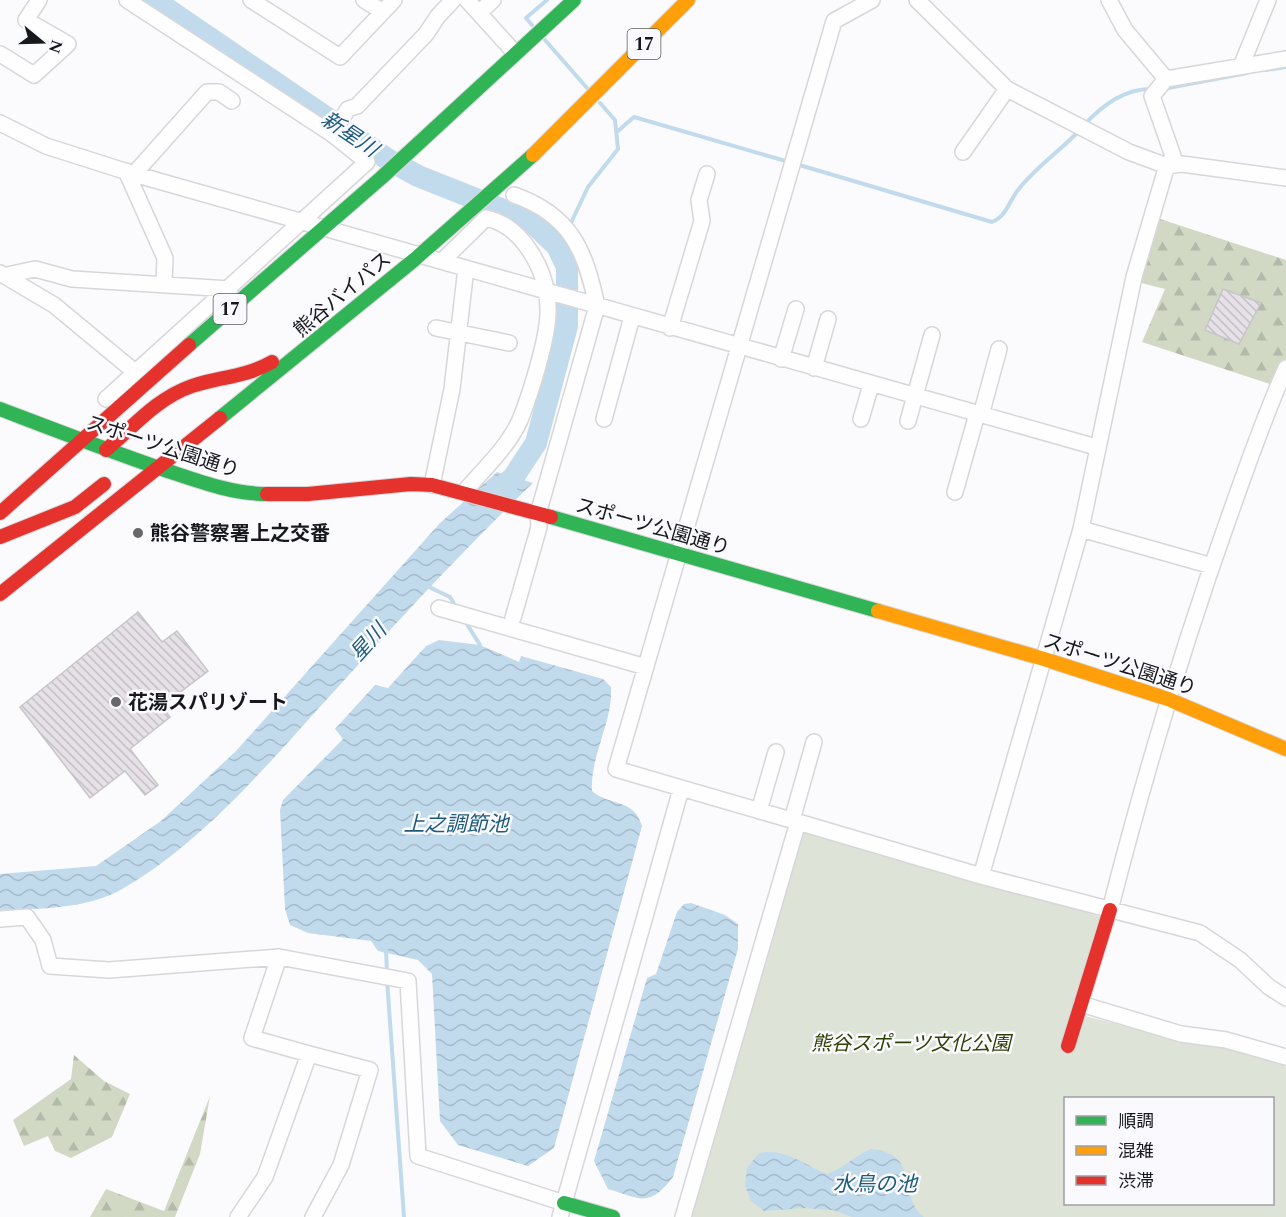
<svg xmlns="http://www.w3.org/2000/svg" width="1286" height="1217" font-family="Spectral,'Noto Sans JP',serif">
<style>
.forest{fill:url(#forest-firs)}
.park{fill:#dde3d6;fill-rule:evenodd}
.water{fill:url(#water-waves)}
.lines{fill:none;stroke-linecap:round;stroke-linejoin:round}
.stream{stroke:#c1dbed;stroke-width:4}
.river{stroke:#c1dbed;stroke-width:22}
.building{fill:url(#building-back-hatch);stroke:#c6c5c7;stroke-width:1.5}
.street-casing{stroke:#d7d7da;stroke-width:18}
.fast-casing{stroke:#d7d7da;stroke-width:16}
.slow-casing{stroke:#d7d7da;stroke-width:16}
.jam-casing{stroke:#d7d7da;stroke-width:16}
.street{stroke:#fefeff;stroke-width:15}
.fast{stroke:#30b455;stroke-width:14}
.slow{stroke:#ff9f0a;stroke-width:14}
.jam{stroke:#e5322d;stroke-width:14}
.poi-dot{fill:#67676a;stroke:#fafafe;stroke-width:2}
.labels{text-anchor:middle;stroke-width:5;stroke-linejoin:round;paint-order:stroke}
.shield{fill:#fafafe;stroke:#5b5c5f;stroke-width:1.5}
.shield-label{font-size:18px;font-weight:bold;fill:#17181b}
.street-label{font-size:20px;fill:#17181b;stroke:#fafafe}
.poi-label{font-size:20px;font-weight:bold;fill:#17181b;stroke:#fafafe;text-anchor:start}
.park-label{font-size:20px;font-style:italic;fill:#2f4004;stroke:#fafafe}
.water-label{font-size:21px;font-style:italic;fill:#1d5b7d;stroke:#fafafe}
</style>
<defs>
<pattern id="forest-firs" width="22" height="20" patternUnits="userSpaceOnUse" patternTransform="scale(1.5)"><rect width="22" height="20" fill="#d1d9c5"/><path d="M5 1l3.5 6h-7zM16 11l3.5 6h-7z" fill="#b3baa9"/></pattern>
<pattern id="water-waves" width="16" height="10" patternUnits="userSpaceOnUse" patternTransform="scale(1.5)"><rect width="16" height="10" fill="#c1dbed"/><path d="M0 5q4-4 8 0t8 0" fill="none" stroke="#a5bbcb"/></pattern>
<pattern id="building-back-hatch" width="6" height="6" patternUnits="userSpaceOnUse" patternTransform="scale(1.5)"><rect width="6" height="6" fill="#e5e1e7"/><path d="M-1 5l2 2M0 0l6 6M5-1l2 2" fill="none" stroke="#c4c0c6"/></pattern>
</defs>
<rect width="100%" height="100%" fill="#fbfbfd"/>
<path class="forest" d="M1157,218L1286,260V358L1273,385L1142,342L1165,289L1141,283Z
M74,1055L104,1081L130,1094L112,1137L71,1158L55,1151L48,1136L24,1146L13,1120L71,1079Z
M210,1096L200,1154L175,1217H90L106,1189L164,1211Z"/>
<path class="park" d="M802,827L1101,917L1074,1013L1182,1041L1234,1047L1286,1062V1217H689ZM1066,1098H1272V1204H1066Z"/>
<path class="water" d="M497,472L533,483C462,551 395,624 329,697C267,765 204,841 124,888C89,909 39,909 0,910V874L96,866L161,821L236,751L440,523Z
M439,640L480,645L519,662L521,656L603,679L611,687C613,723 590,755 592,791C611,807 634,798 642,826L554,1148L528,1166L458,1145L440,1121L432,974L418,960L378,951L371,941L308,933L290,925L285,909L280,810L283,800L343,739L335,729L375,685L388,688L426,646Z
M691,903L725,915L738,924V949L673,1177C649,1208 641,1199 608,1189L594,1161L647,978L656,974L677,912L684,904Z
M871,1149C922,1154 896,1195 924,1217H852L833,1210L804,1208L764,1211L751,1201L745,1186L747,1168L759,1153C786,1148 802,1164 827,1174C844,1168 854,1156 871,1149Z"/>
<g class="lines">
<path class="stream" d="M532,25L526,18L547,0
M545,40L587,88
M1266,70L1286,67
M1163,89L1247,73
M1085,124C1103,105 1125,88 1153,89
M618,131L634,117L789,162
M796,164L992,222C1007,216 1009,201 1018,190C1036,167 1060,151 1080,130
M569,227L588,187L618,149L615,120L600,103
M557,246L565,234
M427,586L450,597L456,607
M465,621L480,645L479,648
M386,950L387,972
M387,980L404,1217"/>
<path class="river" d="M154,0L389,160L418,176L531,221L557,246L567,267V326L536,443L513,478L490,496"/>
</g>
<path class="building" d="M1223,289L1261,303L1239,344L1205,330Z
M138,612L162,642L177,631L208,671L162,706L170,717L130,749L158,785L145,795L125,771L90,798L20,707Z"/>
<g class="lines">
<g class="street-casing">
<path id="street" d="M251,0L340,57L394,0
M364,0L383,12
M467,0L515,53
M917,0L1007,89L1129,152L1167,166L1182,164L1286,178
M1109,0L1125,30L1166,79
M479,13L493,0
M0,54L34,75L68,44L26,20L39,0
M1242,64L1268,0
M0,123L46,146L134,174L1096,447
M332,134L348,109L357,106L426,34L438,16L453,0
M963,152L1007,89
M126,171L165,258L164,284
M134,174L207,92H219L232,101
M442,261L486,218C524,226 548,273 548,309C549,336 530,395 520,420C508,447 483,470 464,492
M0,273L54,305L135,372
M7,275L35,269L72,279L230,289
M436,328L509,343
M670,328L702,221L699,200L707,174
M781,359L796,309
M814,368L828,319
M106,399L367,162L332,134L127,0
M981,415L999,349
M604,419L632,317
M861,419L871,385
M908,421L932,335
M432,485L452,389L466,268
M955,492L977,414
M1081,529L1212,566
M439,608L646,667
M513,618L539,527L538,514L597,306C585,250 571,215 514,195
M759,811L776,752
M792,820L814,742
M798,822L616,769L834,21L872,0
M981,876L1081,529L1134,277L1165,172L1173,156L1152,96L1166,79L1286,59
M1110,910C1144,777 1183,646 1229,517C1247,467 1264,416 1286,368
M0,919L27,917L43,940L50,966L109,970L279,957L408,981L418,1156L564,1203
M1081,1004L1181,1034L1226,1040L1286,1057
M309,1054L370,1070L341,1165L313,1217
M238,1217L265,1177L309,1054L252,1038L279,957
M560,1217L681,789
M683,1217L798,822L981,876L1200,933L1240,960L1269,987L1286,998"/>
</g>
<g class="fast-casing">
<path id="fast" d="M189,345L381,178L574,0
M0,409C55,430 109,451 165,470C198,481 232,494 267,494
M220,418L414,260L533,155
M551,517L878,611
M564,1203L613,1217"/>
</g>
<g class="slow-casing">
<path id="slow" d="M533,155L688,0
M878,611L1044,659L1168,699L1286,749"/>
</g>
<g class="jam-casing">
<path id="jam" d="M106,450C133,427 157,398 192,386C219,377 246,377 272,362
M267,494H308L411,484L432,485L551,517
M0,513L189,345
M0,537L75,507L104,484
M0,594L220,418
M1068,1046L1110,910"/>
</g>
<use href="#street" class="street"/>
<use href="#fast" class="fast"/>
<use href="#slow" class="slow"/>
<use href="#jam" class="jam"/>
</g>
<g class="poi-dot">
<circle cx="138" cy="533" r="6"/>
<circle cx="116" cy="702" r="6"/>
</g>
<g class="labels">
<g class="shield">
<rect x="627.5" y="29" width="33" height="30" rx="4.5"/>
<rect x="213.5" y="294" width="33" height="30" rx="4.5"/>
</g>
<g class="shield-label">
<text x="644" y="50">17</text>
<text x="230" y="315">17</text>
</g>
<g class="street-label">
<text transform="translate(342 294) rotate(-40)" y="7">熊谷バイパス</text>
<text transform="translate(163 446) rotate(18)" y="7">スポーツ公園通り</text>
<text transform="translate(653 526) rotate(16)" y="7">スポーツ公園通り</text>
<text transform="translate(1120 664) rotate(18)" y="7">スポーツ公園通り</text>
</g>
<g class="poi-label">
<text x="150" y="540">熊谷警察署上之交番</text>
<text x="128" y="709">花湯スパリゾート</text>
</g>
<g class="park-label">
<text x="911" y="1050">熊谷スポーツ文化公園</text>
</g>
<g class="water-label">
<text transform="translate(350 134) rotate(34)" y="7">新星川</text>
<text transform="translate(368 642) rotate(-48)" y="7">星川</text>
<text x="456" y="831">上之調節池</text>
<text x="875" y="1191">水鳥の池</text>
</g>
</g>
<rect x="1064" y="1097" width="210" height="108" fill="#fafafe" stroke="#9fa0a3" stroke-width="1.5"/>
<rect x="1076" y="1116" width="30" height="9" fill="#30b455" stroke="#9fa0a3" stroke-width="1.5"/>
<text x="1118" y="1127" font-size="18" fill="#17181b">順調</text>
<rect x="1076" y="1146" width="30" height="9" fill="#ff9f0a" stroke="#9fa0a3" stroke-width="1.5"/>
<text x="1118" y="1157" font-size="18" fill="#17181b">混雑</text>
<rect x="1076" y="1176" width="30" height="9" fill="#e5322d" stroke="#9fa0a3" stroke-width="1.5"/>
<text x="1118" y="1187" font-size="18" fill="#17181b">渋滞</text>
<g transform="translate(42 42) rotate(109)" stroke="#fafafe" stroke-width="4.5" paint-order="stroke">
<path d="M0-4.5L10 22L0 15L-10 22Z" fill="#17181b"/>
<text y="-9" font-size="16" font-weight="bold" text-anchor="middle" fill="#17181b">N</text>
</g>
</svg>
